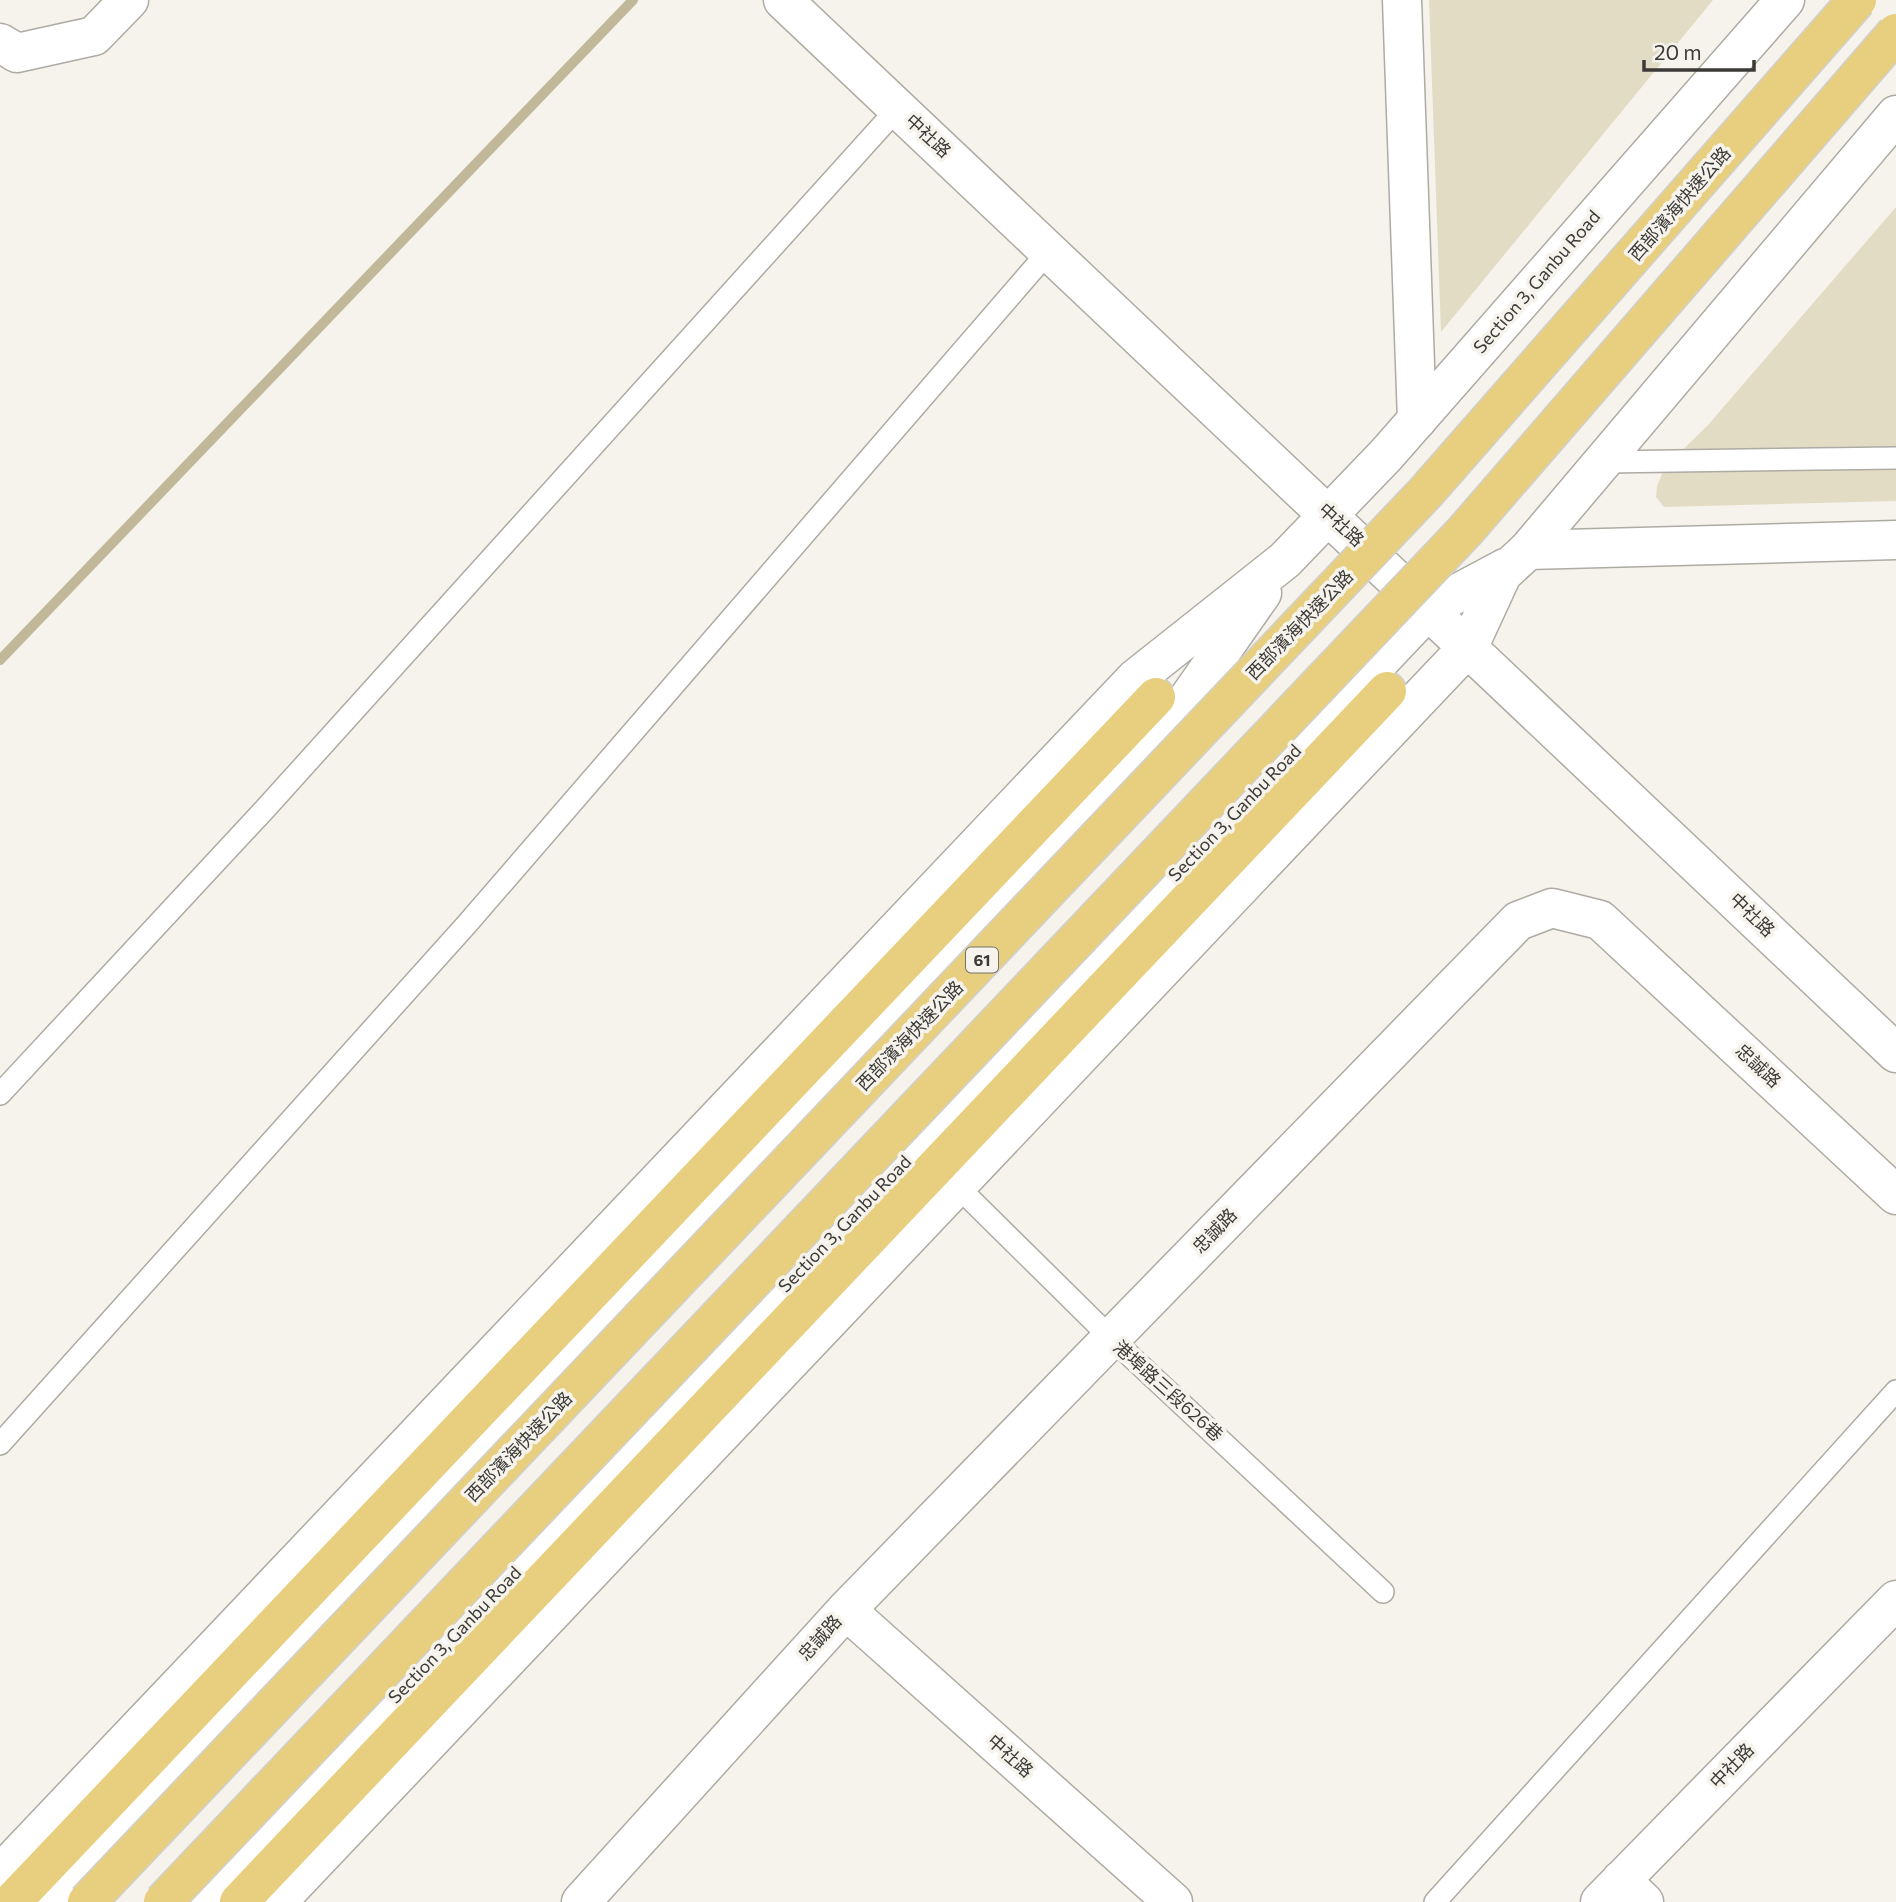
<svg xmlns="http://www.w3.org/2000/svg" width="1896" height="1902" font-family="Commissioner,'Noto Sans TC',sans-serif">
<style>
.green{fill:#e3dcc5}
.lines{fill:none;stroke-linecap:round;stroke-linejoin:round}
.stream{stroke:#c1b89a;stroke-width:10}
.lane-casing{stroke:#adaba3;stroke-width:24}
.street-casing{stroke:#adaba3;stroke-width:41}
.secondary-casing{stroke:#adaba3;stroke-width:41}
.highway-casing{stroke:#d0d0cf;stroke-width:41}
.lane{stroke:#fff;stroke-width:21}
.street{stroke:#fff;stroke-width:38}
.secondary{stroke:#fff;stroke-width:38}
.highway{stroke:#e7cf7f;stroke-width:38}
.highway-bridge-casing{stroke:#d0d0cf;stroke-width:41;stroke-linecap:butt}
.highway-bridge{stroke:#e7cf7f;stroke-width:38}
.labels{text-anchor:middle;stroke-width:7;stroke-linejoin:round;paint-order:stroke}
.shield{fill:#f5f3eb;stroke:#73726d;stroke-width:2}
.shield-label{font-size:16px;font-weight:bold;fill:#3b3a37}
.street-label{font-size:18px;fill:#3b3a37;stroke:#f5f3eb}
</style>
<rect width="100%" height="100%" fill="#f5f3eb"/>
<path class="green" d="M1429,0H1713L1441,332Z
M1896,207V501L1664,507L1656,497L1657,486L1665,467L1708,425Z"/>
<g class="lines">
<path class="stream" d="M0,660L633,0"/>
<g class="lane-casing">
<path id="lane" d="M1604,462L1896,458
M0,1094L265,809L898,108
M957,1186L1111,1338L1383,1592
M0,1444L467,924L1049,251
M1435,1902L1896,1391"/>
</g>
<g class="street-casing">
<path id="street" d="M1402,0L1417,420
M0,43L17,53L94,36L129,0
M1528,550L1896,540
M846,1610L1173,1902
M1621,1880L1644,1902
M581,1902L846,1610L1518,921L1552,908L1600,920L1896,1195
M1600,1902L1896,1600"/>
</g>
<g class="secondary-casing">
<path id="secondary" d="M783,0L1896,1053
M1488,587L1528,550L1896,115
M0,1874L1135,679L1285,560L1386,455L1785,0
M49,1902L1176,716L1262,593
M202,1902L1430,608L1505,568
M277,1902L1469,646L1505,568"/>
</g>
<g class="highway-casing">
<path id="highway" d="M12,1902L1156,697
M239,1902L1387,691"/>
</g>
<use href="#lane" class="lane"/>
<use href="#street" class="street"/>
<use href="#secondary" class="secondary"/>
<use href="#highway" class="highway"/>
<g class="highway-bridge-casing">
<path id="highway-bridge" d="M87,1902L1426,492L1857,0
M163,1902L1465,531L1896,33"/>
</g>
<use href="#highway-bridge" class="highway-bridge"/>
</g>
<g class="labels">
<rect class="shield" x="966" y="947.5" width="32" height="25" rx="5"/>
<g class="shield-label">
<text x="982" y="966">61</text>
</g>
<g class="street-label">
<text transform="translate(928 136) rotate(43)" y="6">中社路</text>
<text transform="translate(1680 204) rotate(-49)" y="6">西部濱海快速公路</text>
<text transform="translate(1537 282) rotate(-49)" y="6">Section 3, Ganbu Road</text>
<text transform="translate(1341 525) rotate(43)" y="6">中社路</text>
<text transform="translate(1300 625) rotate(-46)" y="6">西部濱海快速公路</text>
<text transform="translate(1235 813) rotate(-46)" y="6">Section 3, Ganbu Road</text>
<text transform="translate(1752 915) rotate(44)" y="6">中社路</text>
<text transform="translate(910 1036) rotate(-46)" y="6">西部濱海快速公路</text>
<text transform="translate(1758 1066) rotate(43)" y="6">忠誠路</text>
<text transform="translate(845 1224) rotate(-46)" y="6">Section 3, Ganbu Road</text>
<text transform="translate(1215 1231) rotate(-46)" y="6">忠誠路</text>
<text transform="translate(1168 1391) rotate(42)" y="6">港埠路三段626巷</text>
<text transform="translate(519 1447) rotate(-46)" y="6">西部濱海快速公路</text>
<text transform="translate(455 1635) rotate(-46)" y="6">Section 3, Ganbu Road</text>
<text transform="translate(820 1638) rotate(-48)" y="6">忠誠路</text>
<text transform="translate(1010 1756) rotate(42)" y="6">中社路</text>
<text transform="translate(1732 1766) rotate(-46)" y="6">中社路</text>
</g>
</g>
<path d="M1644 60v10h110v-10" fill="none" stroke="#3b3a37" stroke-width="3.5"/>
<text x="1654" y="60" font-size="21" fill="#3b3a37" stroke="#f5f3eb" stroke-width="5" paint-order="stroke">20 m</text>
</svg>
